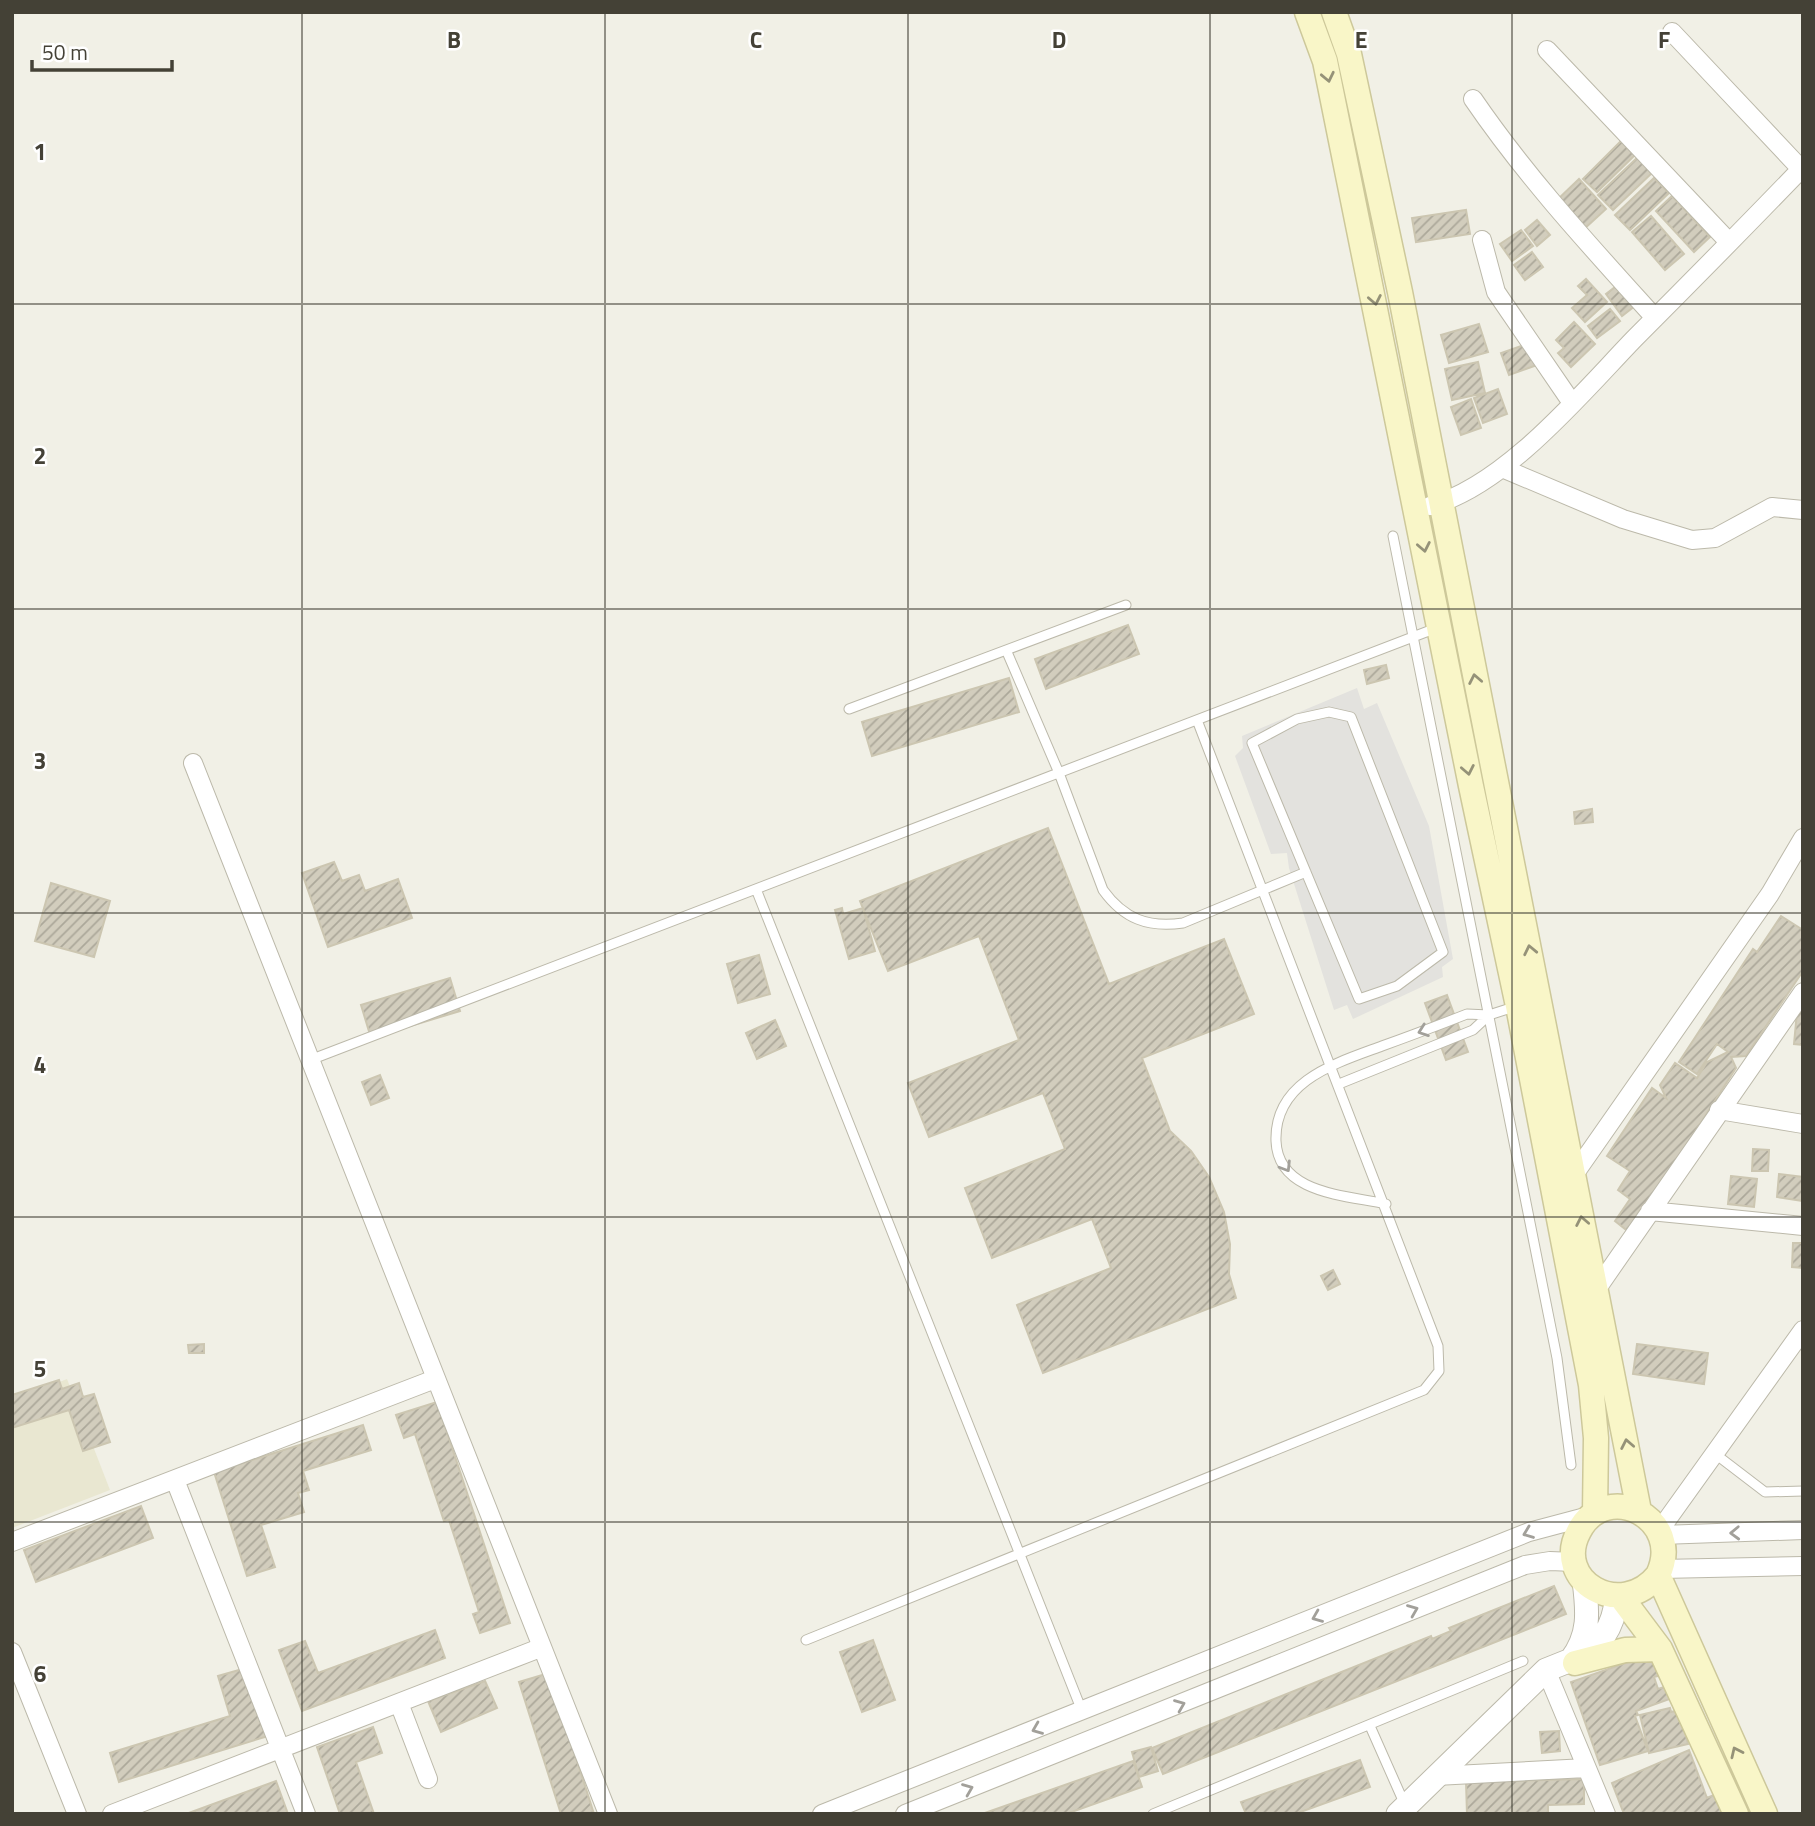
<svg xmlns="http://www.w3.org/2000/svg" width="1815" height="1826" font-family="'Titillium Web',sans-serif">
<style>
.education{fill:#e9e7d1}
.parking{fill:#e3e2de}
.building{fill:url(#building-hatch);stroke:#ccc6b1;stroke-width:2}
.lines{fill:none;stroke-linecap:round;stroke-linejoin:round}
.service-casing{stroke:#bcb9aa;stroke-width:11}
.minor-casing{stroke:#bcb9aa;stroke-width:20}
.tertiary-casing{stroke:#bcb9aa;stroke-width:25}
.secondary-casing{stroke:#cdc89a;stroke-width:27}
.service{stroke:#fff;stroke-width:9}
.minor{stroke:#fff;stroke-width:18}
.tertiary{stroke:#fff;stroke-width:23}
.secondary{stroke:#f9f6c8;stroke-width:24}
.oneway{stroke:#959278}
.oneway2{stroke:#a2a09a}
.grid{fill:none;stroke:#444136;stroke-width:2;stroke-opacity:0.55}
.grid-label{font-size:23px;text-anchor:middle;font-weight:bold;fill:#444136;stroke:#fff;stroke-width:5;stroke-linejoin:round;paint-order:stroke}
</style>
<defs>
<pattern id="building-hatch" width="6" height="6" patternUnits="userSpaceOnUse" patternTransform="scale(1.75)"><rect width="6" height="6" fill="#d2cdbd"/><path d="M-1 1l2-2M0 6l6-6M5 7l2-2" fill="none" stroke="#aca89a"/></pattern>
</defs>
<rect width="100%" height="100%" fill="#f1f0e6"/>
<path class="education" d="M67,1379L110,1490L12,1528V1401Z"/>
<path class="parking" d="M1357,688L1364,709L1377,703L1429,826L1453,959L1442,967L1443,977L1353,1019L1347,1005L1334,1010L1289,868L1287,853L1271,854L1235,756L1243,748L1242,736Z"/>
<path class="building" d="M1621,141L1635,155L1597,192L1583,179Z
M1638,157L1653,172L1613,210L1598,195Z
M1654,178L1669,193L1630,230L1615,215Z
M1579,179L1606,209L1584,229L1557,200Z
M1672,196L1710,237L1694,252L1656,211Z
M1466,210L1470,234L1416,242L1412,218Z
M1651,216L1684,254L1665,270L1632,232Z
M1537,220L1550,235L1537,246L1525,230Z
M1521,230L1533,246L1512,261L1500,244Z
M1532,252L1543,267L1525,280L1514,265Z
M1586,279L1607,302L1585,322L1572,308L1587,295L1578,286Z
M1619,284L1636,305L1622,316L1606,294Z
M1610,309L1620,321L1597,338L1588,326Z
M1574,322L1595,344L1571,367L1558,353L1564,348L1556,340Z
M1479,324L1488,352L1449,363L1441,335Z
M1527,344L1540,364L1509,375L1501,353Z
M1478,362L1485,393L1452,400L1445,369Z
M1498,389L1507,414L1483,423L1474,398Z
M1471,399L1481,428L1461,435L1451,407Z
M1128,625L1139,654L1046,689L1035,659Z
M1386,665L1389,678L1367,684L1364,670Z
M1009,678L1019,712L872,756L862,722Z
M1592,809L1593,822L1575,824L1574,812Z
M1048,828L1109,984L1224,939L1254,1014L1142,1058L1170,1131L1191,1151L1209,1177L1224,1212L1230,1244L1229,1274L1236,1298L1043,1373L1017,1305L1111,1268L1092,1219L992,1258L965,1188L1065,1149L1043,1093L929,1137L908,1083L1019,1040L979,936L888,971L860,901Z
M334,862L342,881L359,875L365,891L398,879L412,918L328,947L302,873Z
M51,883L110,901L94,957L35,941Z
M842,908L843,914L863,908L875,951L849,959L835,910Z
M1781,916L1803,930V971L1746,1056L1731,1057L1736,1068L1630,1233L1615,1221L1630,1199L1618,1190L1630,1171L1607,1156L1652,1088L1666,1098L1660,1085L1675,1063L1697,1078L1707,1062L1728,1052L1717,1044L1697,1074L1679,1062L1753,949L1757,952Z
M759,955L770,994L738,1003L727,964Z
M450,978L460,1011L371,1038L361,1005Z
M1447,995L1468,1052L1446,1060L1425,1003Z
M1798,1001L1803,1002V1045L1794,1044Z
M775,1020L786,1046L757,1059L746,1033Z
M380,1075L389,1098L371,1105L362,1082Z
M1753,1149L1769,1150L1768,1171H1752Z
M1779,1174L1803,1177V1201L1777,1197Z
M1731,1176L1757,1179L1754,1207L1728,1204Z
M1793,1243H1803V1268L1792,1267Z
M1333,1270L1340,1284L1328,1290L1321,1276Z
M204,1344V1353H189L188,1345Z
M1637,1344L1708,1353L1704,1384L1633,1374Z
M59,1380L62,1389L79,1383L83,1397L94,1394L110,1442L83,1451L69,1410L12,1428V1395Z
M437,1402L510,1623L480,1633L473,1614L479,1612L449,1520L444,1521L415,1434L404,1438L396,1415Z
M363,1425L371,1450L303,1471L309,1490L298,1493L304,1512L261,1525L275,1567L247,1576L214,1472Z
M141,1506L153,1538L36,1582L24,1550Z
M1554,1586L1566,1614L1163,1774L1152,1748L1431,1636L1432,1639L1451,1631L1449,1628Z
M435,1630L445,1658L302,1711L279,1650L305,1641L318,1673Z
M873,1640L895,1700L862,1712L840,1652Z
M1657,1652L1665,1674L1654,1677L1658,1689L1674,1684L1678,1696L1636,1711L1638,1715L1635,1716L1648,1751L1600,1765L1571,1682Z
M246,1668L268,1736L119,1782L110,1753L230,1716L218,1676Z
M549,1673L594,1814H561L519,1682Z
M485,1681L497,1708L441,1732L428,1701Z
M1670,1708L1671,1712L1680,1710L1688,1744L1649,1753L1640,1715Z
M373,1727L382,1753L356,1762L374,1814H340L317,1747Z
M1559,1731L1560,1751L1542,1753L1540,1732Z
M1151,1747L1158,1771L1139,1777L1132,1752Z
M1689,1750L1707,1798L1723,1791L1730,1810L1719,1814H1624L1612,1783Z
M1360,1760L1370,1787L1295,1814H1246L1241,1802Z
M1133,1761L1142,1787L1066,1814H982Z
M1584,1779V1804L1548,1805V1814H1467L1466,1782Z
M276,1781L288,1814H186Z"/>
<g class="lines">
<g class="service-casing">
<path id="service" d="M1393,536L1557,1358L1571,1465
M1007,652L1059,773L1103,890C1124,919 1148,928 1183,923L1306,872
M849,709L1126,605
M1329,712L1351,717L1443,952L1397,986L1359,999L1252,743L1297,719Z
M756,889L1082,1711
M310,1060L1439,627
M1339,1084L1473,1030L1489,1015
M1386,1204C1346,1195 1278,1194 1276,1141C1274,1081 1336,1063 1382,1046C1410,1036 1439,1025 1467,1014L1489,1015L1517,1006
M1714,1453L1765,1492L1803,1491
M806,1640L1424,1390L1439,1371L1438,1346L1197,720
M1370,1726L1405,1805
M1153,1814L1523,1661"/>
</g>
<g class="minor-casing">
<path id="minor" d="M1672,32L1801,169
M1547,50L1729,242
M1473,99C1527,178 1591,247 1655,318
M1482,240L1496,292L1572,403
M1502,468L1623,519L1692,540L1715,538L1772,507L1803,510
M1430,506C1505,486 1581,394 1634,339C1691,282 1747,225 1803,167
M193,763L608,1814
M1719,1110L1803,1124
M1573,1176L1770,894L1803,838
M1650,1211L1803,1226
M1596,1290L1803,992
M175,1480L306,1814
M1659,1531L1803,1330
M1661,1535L1803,1530
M12,1542L435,1379
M1661,1569L1803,1566
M12,1652L77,1814
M1546,1670L1606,1814
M399,1703L428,1779
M1436,1776L1586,1768
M112,1814L540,1648
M822,1814L1529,1532L1593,1515
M905,1814L1525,1565L1550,1561L1574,1562"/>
</g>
<g class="tertiary-casing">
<path id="tertiary" d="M1571,1660C1590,1635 1588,1612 1584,1581
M1398,1814L1546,1670L1571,1660L1575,1663C1601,1644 1613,1630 1617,1597"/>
</g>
<g class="secondary-casing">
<path id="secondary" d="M1307,12L1325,61L1471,786L1518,1006L1591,1385L1596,1438L1595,1513
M1334,12L1349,54L1400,292L1639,1511
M1658,1575C1621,1621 1552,1581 1579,1531C1606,1479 1685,1518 1658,1575L1765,1814
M1621,1597L1660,1649L1736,1814
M1575,1663L1625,1650L1660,1649"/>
</g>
<use href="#service" class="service"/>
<use href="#minor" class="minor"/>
<use href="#tertiary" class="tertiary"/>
<use href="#secondary" class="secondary"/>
</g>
<defs><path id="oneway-chevron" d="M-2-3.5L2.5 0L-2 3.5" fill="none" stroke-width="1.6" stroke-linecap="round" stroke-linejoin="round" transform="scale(1.75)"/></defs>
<g class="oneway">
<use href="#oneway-chevron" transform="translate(1328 77) rotate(78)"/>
<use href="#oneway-chevron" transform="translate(1375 300) rotate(79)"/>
<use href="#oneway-chevron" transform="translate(1424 547) rotate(79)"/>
<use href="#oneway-chevron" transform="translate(1475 679) rotate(-101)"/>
<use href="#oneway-chevron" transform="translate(1468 770) rotate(79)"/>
<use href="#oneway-chevron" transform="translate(1530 950) rotate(-102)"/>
<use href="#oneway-chevron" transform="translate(1582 1221) rotate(-101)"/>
<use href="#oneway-chevron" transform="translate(1627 1444) rotate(-101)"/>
<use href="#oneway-chevron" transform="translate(1736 1752) rotate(-115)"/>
</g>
<g class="oneway2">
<use href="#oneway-chevron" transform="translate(1423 1031) rotate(160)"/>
<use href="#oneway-chevron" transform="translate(1286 1167) rotate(58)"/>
<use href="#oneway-chevron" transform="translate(1528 1533) rotate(159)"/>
<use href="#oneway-chevron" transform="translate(1735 1533) rotate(178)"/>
<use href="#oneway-chevron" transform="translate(1413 1610) rotate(-22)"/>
<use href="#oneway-chevron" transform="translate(1317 1617) rotate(158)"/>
<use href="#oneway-chevron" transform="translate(1180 1705) rotate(-22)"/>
<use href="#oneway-chevron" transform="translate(1037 1729) rotate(158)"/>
<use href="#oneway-chevron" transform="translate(968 1789) rotate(-22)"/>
</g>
<path class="grid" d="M302,12V1814M605,12V1814M908,12V1814M1210,12V1814M1512,12V1814M12,304H1803M12,609H1803M12,913H1803M12,1217H1803M12,1522H1803"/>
<g class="grid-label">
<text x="454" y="48">B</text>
<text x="756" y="48">C</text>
<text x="1059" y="48">D</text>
<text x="1361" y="48">E</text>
<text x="1664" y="48">F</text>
<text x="40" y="160">1</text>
<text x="40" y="464">2</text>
<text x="40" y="769">3</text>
<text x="40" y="1073">4</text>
<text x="40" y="1377">5</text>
<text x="40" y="1682">6</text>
</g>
<rect width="1815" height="1826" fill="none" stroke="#444136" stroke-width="28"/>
<path d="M32 60v10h140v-10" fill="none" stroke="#444136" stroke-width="3.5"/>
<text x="42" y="60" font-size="21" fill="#444136" stroke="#ffffff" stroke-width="5" paint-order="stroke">50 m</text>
</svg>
